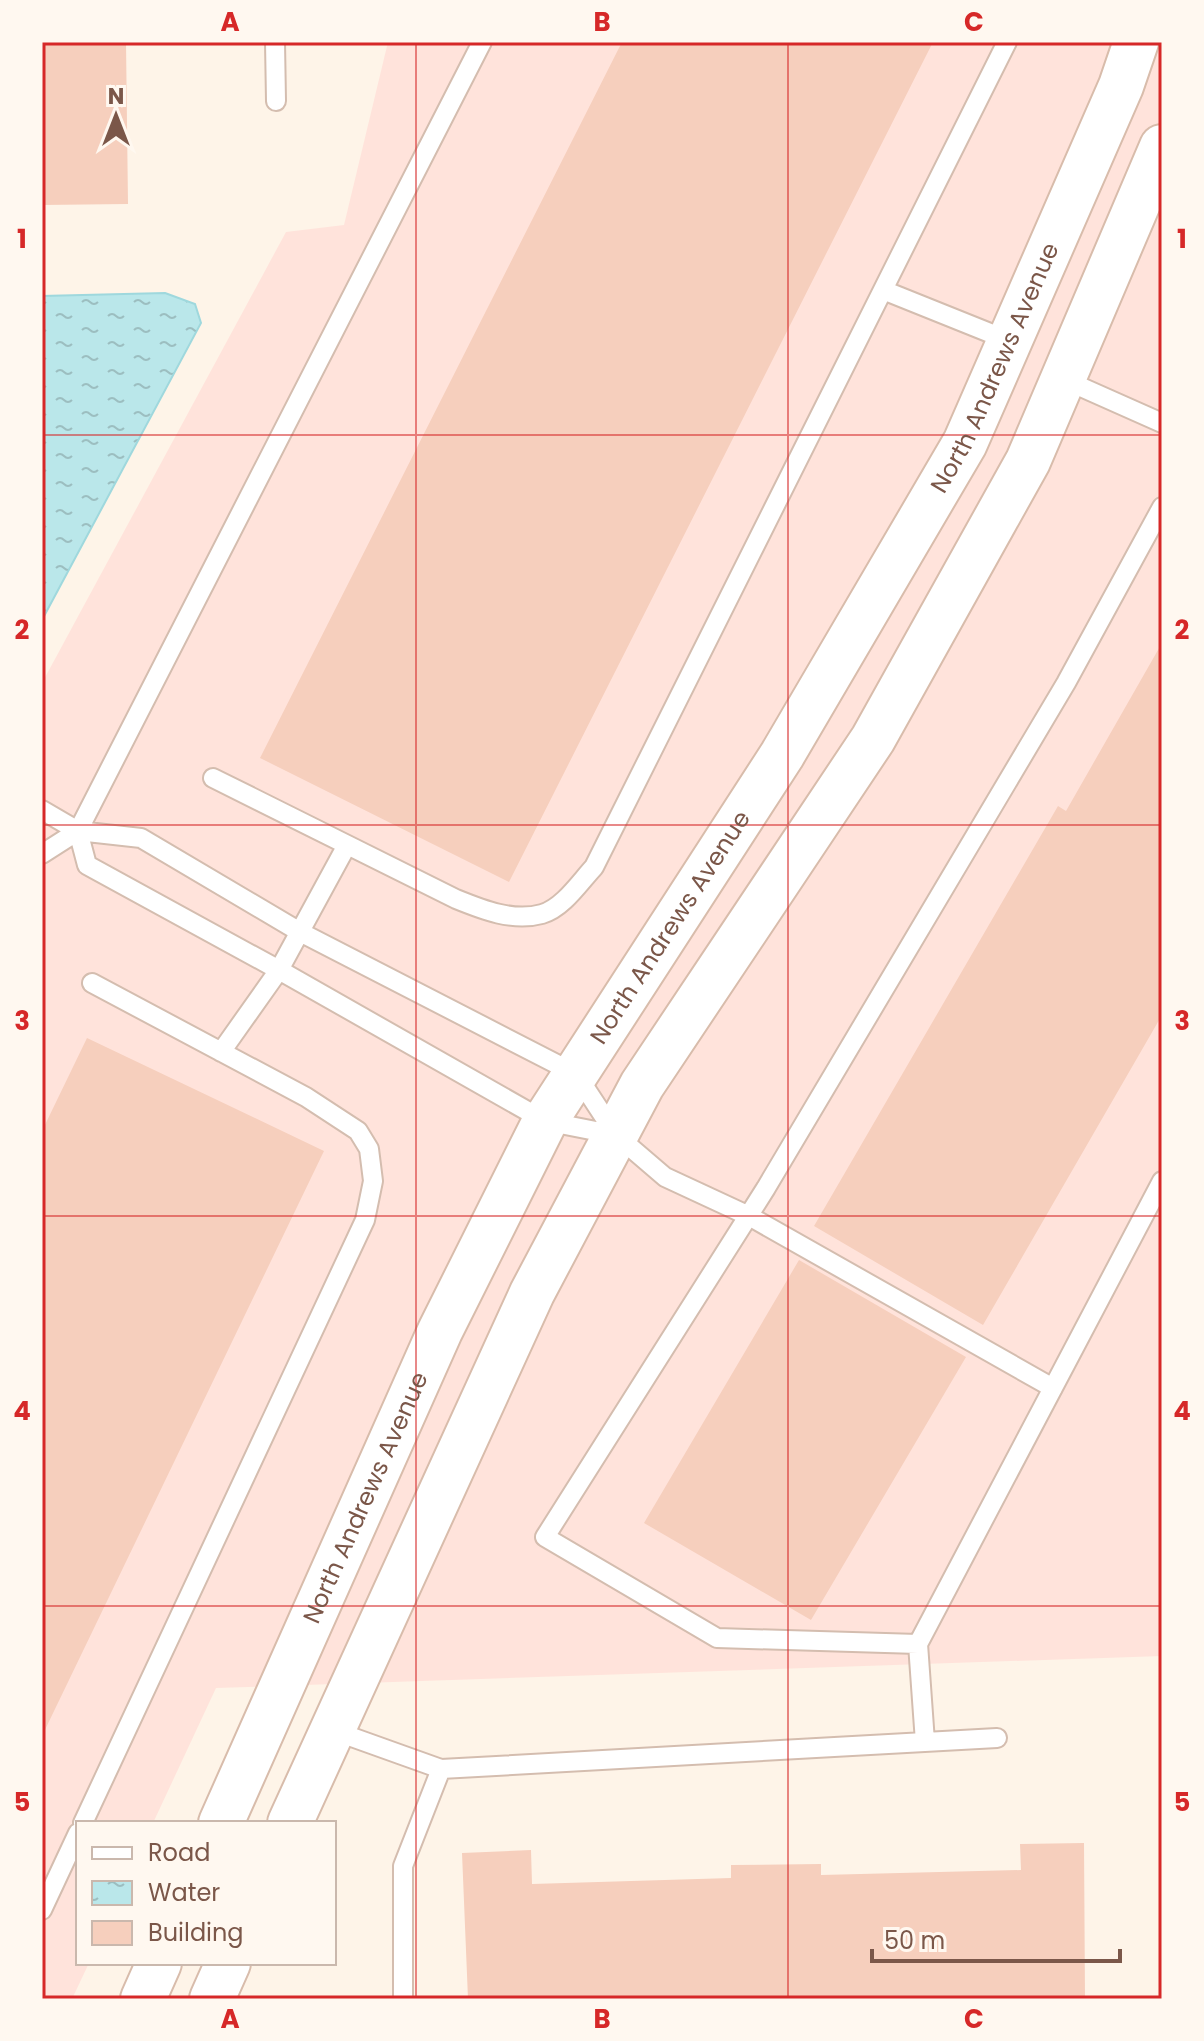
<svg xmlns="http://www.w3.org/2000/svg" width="1204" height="2041" font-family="Poppins,sans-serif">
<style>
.commercial{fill:#ffe3db}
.water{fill:url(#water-ripples);stroke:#9fd8dd;stroke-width:2}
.building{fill:#f6cfbd}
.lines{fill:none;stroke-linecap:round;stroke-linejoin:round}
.lane-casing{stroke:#d4bdaf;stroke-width:22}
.secondary-casing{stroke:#d8bcab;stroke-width:48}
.lane{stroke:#fff;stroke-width:18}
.secondary{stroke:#fff;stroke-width:44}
.grid{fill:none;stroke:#d62828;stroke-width:2;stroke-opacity:0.55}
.labels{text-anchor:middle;stroke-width:8;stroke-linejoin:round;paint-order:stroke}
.street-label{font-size:24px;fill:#7b5749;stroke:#fff8f0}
.neatline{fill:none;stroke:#d62828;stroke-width:3}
.grid-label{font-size:26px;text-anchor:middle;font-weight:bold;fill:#d62828}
</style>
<defs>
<pattern id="water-ripples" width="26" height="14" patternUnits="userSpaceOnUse" patternTransform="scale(2)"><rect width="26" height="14" fill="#bae7ea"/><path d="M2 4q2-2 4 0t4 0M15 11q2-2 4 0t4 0" fill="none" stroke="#9cbec0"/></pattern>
</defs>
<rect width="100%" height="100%" fill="#fef4e8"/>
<path class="commercial" d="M388,42H1162V1656L216,1688L153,1823H78V1963H89L72,1999H42V683L286,232L344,225Z"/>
<path class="water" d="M165,293L195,304L201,323L42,620V296Z"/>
<path class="building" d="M42,42H126L128,204L42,205Z
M622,42H933L509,882L260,758Z
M1162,643V1015L983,1325L814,1226L1058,806L1066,811Z
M87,1038L324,1151L42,1736V1131Z
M799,1260L966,1357L811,1620L644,1523Z
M1084,1843L1085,1999H468L462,1853L531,1850L532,1884L731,1878V1865L821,1864V1875L1021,1870L1020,1844Z"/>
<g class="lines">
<g class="lane-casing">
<path id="lane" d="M275,42L276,101
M883,290L1010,341
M1063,379L1162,423
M1162,507L1066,683L766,1188L545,1537L717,1638L918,1644L1162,1181
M213,778L456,899C483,910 513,922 542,914C563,908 580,882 594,867L1007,42
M42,810L78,831L141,838L300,932L576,1074L616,1135L665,1177L749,1216L1053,1388
M78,831L87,865L279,970L545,1121L616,1135
M42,854L78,831L482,42
M221,1052L279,970L347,845
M918,1644L925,1742
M332,1730L441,1769L997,1738
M83,1823L365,1220L373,1181L369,1149L358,1131L306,1097L92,983
M42,1910L78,1833
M403,1999V1866L441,1769"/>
</g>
<g class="secondary-casing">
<g id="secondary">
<path id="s1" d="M221,1823L440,1331L545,1121L782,755L965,443L1121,86L1136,42"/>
<path d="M290,1823L532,1293L642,1085L873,739L1028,461L1162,147"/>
<path d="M143,1999L159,1963"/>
<path d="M212,1999L228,1963"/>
</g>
</g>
<use href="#lane" class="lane"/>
<use href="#secondary" class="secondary"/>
</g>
<path class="grid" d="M416,42V1999M788,42V1999M42,435H1162M42,825H1162M42,1216H1162M42,1606H1162"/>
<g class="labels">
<g class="street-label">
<text dy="8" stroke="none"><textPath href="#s1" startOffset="1652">North Andrews Avenue</textPath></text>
<text dy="8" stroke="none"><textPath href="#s1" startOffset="1004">North Andrews Avenue</textPath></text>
<text dy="8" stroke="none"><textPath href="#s1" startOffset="356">North Andrews Avenue</textPath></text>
</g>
</g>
<rect width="1204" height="2041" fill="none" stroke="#fff8f0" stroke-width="88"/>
<rect x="76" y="1821" width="260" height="144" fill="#fff8f0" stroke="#cab8ad" stroke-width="2"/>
<rect x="92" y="1847" width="40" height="12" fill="#ffffff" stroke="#cab8ad" stroke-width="2"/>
<text x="148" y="1861" font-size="24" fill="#7b5749">Road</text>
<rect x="92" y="1881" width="40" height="24" fill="url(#water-ripples)" stroke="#cab8ad" stroke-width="2"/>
<text x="148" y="1901" font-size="24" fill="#7b5749">Water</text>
<rect x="92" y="1921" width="40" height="24" fill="#f6cfbd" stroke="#cab8ad" stroke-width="2"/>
<text x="148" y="1941" font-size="24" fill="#7b5749">Building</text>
<g transform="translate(116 116)" stroke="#fff8f0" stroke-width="6" paint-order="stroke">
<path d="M0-6L14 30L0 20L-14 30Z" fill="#7b5749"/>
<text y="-12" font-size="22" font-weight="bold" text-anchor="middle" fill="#7b5749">N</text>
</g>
<path d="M872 1949v12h248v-12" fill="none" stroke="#7b5749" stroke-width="4"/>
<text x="884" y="1949" font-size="24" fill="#7b5749" stroke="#fff8f0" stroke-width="6" paint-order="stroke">50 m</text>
<rect x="44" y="44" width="1116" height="1953" class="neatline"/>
<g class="grid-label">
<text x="230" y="31">A</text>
<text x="602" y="31">B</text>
<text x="974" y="31">C</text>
<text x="22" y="248">1</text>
<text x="1182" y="248">1</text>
<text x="22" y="639">2</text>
<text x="1182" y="639">2</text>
<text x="22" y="1030">3</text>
<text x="1182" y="1030">3</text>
<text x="22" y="1420">4</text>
<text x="1182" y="1420">4</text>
<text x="22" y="1811">5</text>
<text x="1182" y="1811">5</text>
<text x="230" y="2028">A</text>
<text x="602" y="2028">B</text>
<text x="974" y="2028">C</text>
</g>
</svg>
